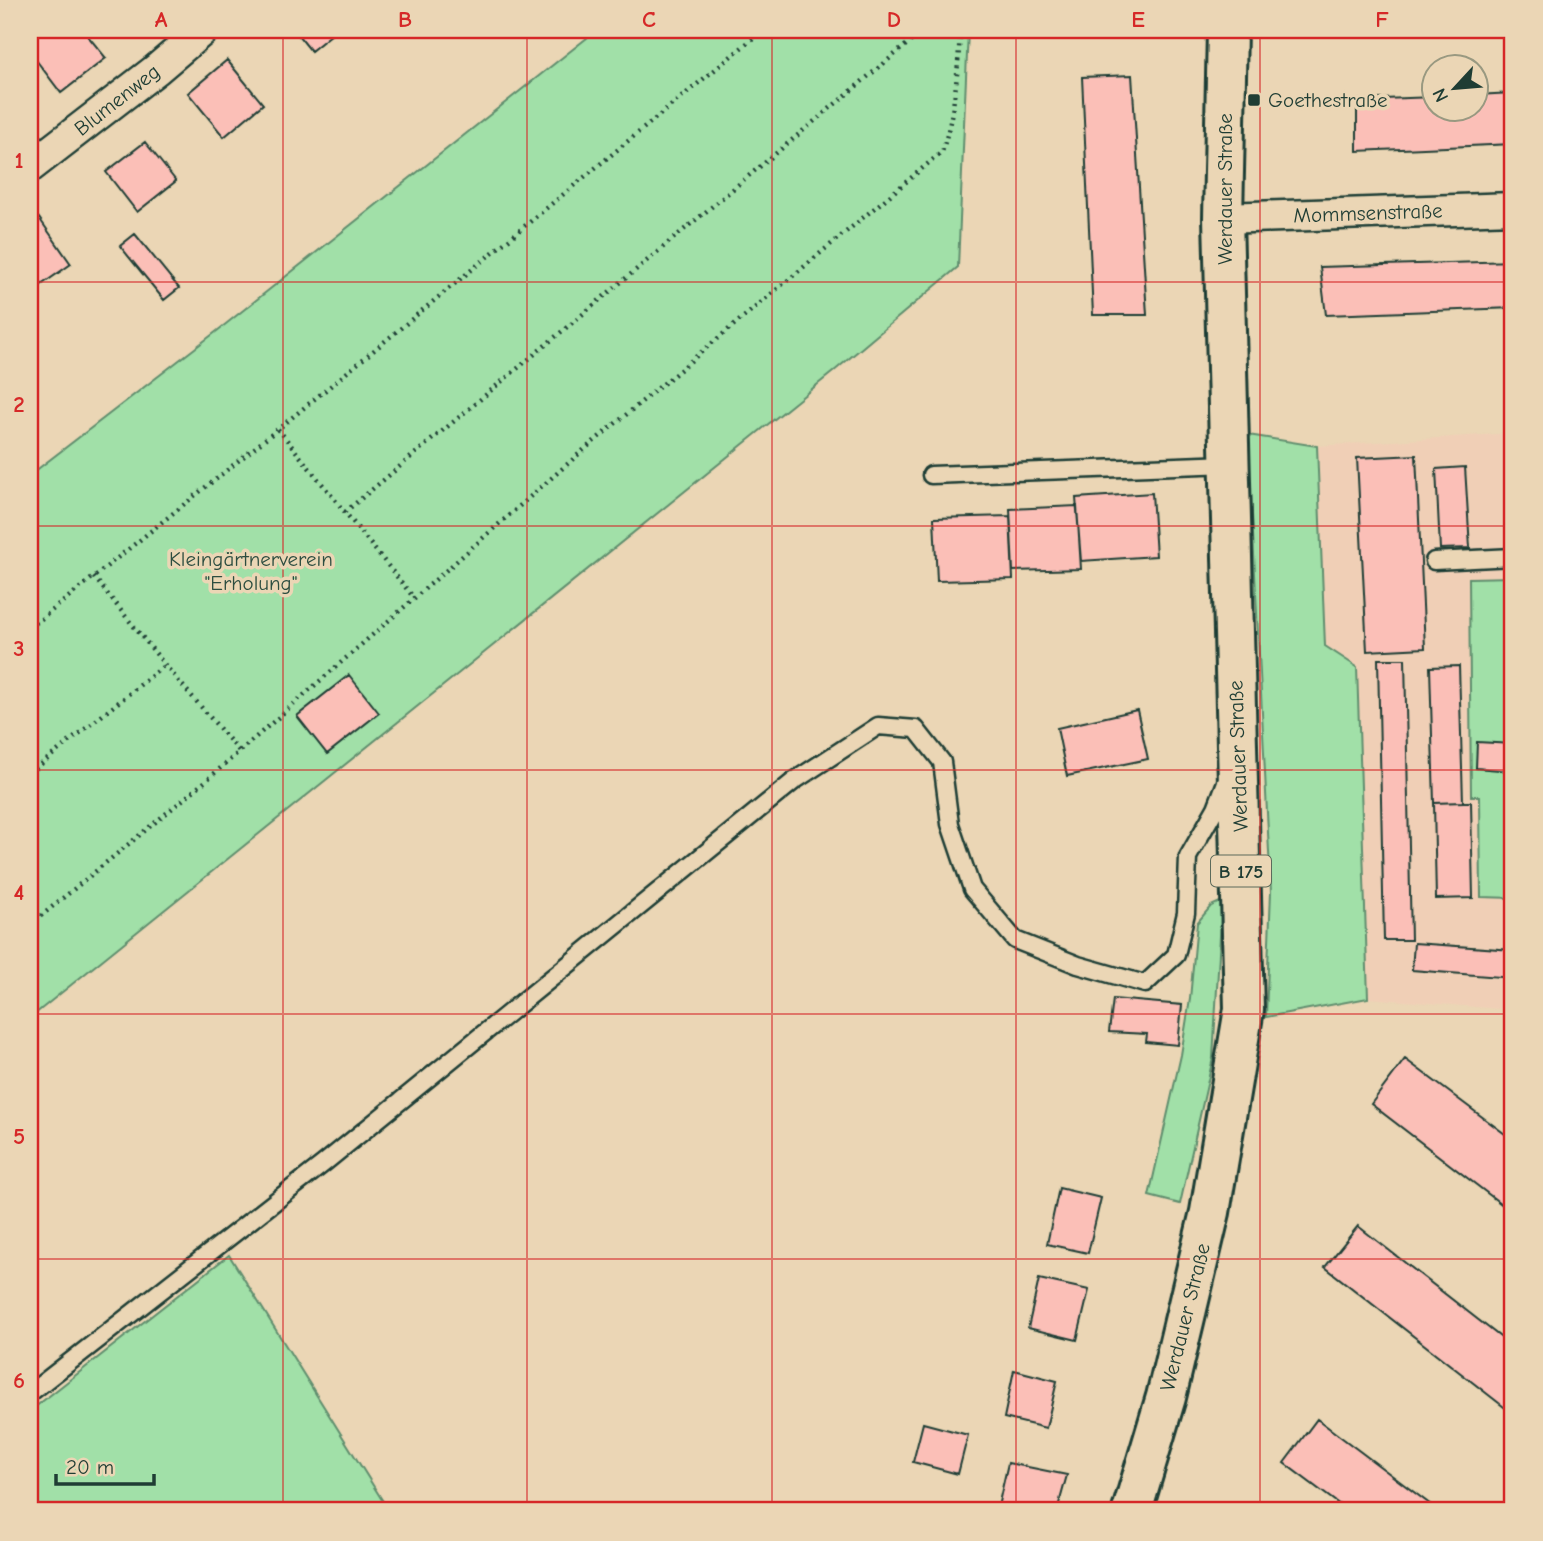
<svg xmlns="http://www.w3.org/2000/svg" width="1543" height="1541" font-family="'Comic Neue',sans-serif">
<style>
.built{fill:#f0cfb6}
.green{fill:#a1e0a8;stroke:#608e6e;stroke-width:2}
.building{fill:#fbbfb7;stroke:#1f3d34;stroke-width:2}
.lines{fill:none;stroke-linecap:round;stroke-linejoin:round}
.lane-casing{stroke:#1f3d34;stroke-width:21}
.street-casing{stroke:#1f3d34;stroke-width:35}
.primary-casing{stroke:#1f3d34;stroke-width:44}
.path{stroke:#1f3d34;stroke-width:4.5;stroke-dasharray:2 5;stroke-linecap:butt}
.lane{stroke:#ebd6b5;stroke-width:16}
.street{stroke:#ebd6b5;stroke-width:30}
.primary{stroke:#ebd6b5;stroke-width:38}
.grid{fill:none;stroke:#d62828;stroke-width:2;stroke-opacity:0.55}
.poi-dot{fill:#1f3d34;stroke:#ebd6b5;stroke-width:2.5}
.labels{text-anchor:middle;stroke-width:7;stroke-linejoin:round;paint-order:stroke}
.shield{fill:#ebd6b5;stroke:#5c6b5b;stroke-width:2}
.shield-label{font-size:19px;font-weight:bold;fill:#1f3d34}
.street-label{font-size:21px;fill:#1f3d34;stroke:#ebd6b5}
.poi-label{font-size:21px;fill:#1f3d34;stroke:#ebd6b5;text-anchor:start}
.park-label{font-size:21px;fill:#2c4d40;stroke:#ebd6b5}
.neatline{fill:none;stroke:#d62828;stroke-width:2.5}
.grid-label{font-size:23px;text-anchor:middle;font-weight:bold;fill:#d62828}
</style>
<rect width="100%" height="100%" fill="#ebd6b5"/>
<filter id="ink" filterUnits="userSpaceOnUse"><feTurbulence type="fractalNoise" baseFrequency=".0143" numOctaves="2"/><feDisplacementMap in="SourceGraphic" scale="14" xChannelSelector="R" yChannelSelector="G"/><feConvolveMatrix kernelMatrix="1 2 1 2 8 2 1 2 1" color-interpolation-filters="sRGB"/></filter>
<g filter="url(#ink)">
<path class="built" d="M1513,433V577L1469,578L1471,795H1480L1481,896L1513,898V1010L1368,998L1357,667L1325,646L1317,446Z"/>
<path class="green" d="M597,30H968L958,267L833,372L30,1018V475L217,331Z
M1248,435L1317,446L1325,646L1357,667L1368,998L1266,1017L1271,892Z
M1513,577V898L1481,897L1480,796H1471L1469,578Z
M1222,901L1213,1058L1180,1204L1149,1196L1181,1055L1190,999L1197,923L1211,906Z
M229,1255L389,1511H30V1411Z"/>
<path class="building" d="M42,30H83L106,58L61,93L30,52V39Z
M294,30H337L311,51Z
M227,60L263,104L224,137L188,93Z
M1132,75L1147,315H1093L1082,77Z
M1513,93V144L1357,151V100L1434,97V108H1476V95Z
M145,142L176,181L137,212L106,172Z
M39,218L71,264L31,292L30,224Z
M135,234L179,288L164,300L120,246Z
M1513,261V308L1326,315L1320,267Z
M1416,455L1425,648L1367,651L1357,458Z
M1465,467L1470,548L1440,549L1436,469Z
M1152,493L1156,556L1081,561L1076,498Z
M1077,506L1081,569L1013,571L1010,509Z
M1010,516L1013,579L937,581L934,518Z
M1378,659H1405L1411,940H1384Z
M1459,666L1463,802L1434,803L1430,667Z
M349,675L379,713L327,754L297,716Z
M1137,710L1148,759L1067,776L1057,728Z
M1477,742L1513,744L1511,771L1476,768Z
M1463,802H1471L1473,898L1436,899L1434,803Z
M1414,943L1513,950V978L1412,970Z
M1113,999L1182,1005L1178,1045L1146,1042L1147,1034L1109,1032Z
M1405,1059L1513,1140V1213L1371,1104Z
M1059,1188L1101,1198L1088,1253L1047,1244Z
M1358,1226L1513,1347V1414L1325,1267Z
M1039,1279L1089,1290L1077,1340L1028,1328Z
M1014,1370L1057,1381L1046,1428L1004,1418Z
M1317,1419L1439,1511H1348L1284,1463Z
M923,1423L968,1435L958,1474L913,1462Z
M1008,1463L1067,1475L1057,1511H997Z"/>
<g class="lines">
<g class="lane-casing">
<path id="lane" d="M931,475L1230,464
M1434,561L1513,557
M30,1393L323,1164L794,781L878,726L916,729L942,762L950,824L972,889L1015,940L1078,965L1145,984L1176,955L1186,913L1188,857L1216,808L1226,782"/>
</g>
<g class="street-casing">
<path id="street" d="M30,167L157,69L203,30
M1223,218L1513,208"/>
</g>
<g class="primary-casing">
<path id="primary" d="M1132,1511L1166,1397L1210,1212L1244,1009L1223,218L1227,30"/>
</g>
<path class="path" d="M278,429L414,598
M345,512L924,30
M94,577L165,665L239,751
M30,628L283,425L763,30
M30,773L165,665
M30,925L208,779L580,453L942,152C955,112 958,71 960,30"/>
<use href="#lane" class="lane"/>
<use href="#street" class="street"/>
<use href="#primary" class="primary"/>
</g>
</g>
<path class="grid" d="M283,30V1511M527,30V1511M772,30V1511M1016,30V1511M1260,30V1511M30,282H1513M30,526H1513M30,770H1513M30,1014H1513M30,1259H1513"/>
<rect class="poi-dot" x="1247" y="93" width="14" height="14" rx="3.5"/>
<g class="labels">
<rect class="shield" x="1211" y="855.5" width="60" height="31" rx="5"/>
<g class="shield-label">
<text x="1241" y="878">B 175</text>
</g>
<g class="street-label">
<text transform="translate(117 100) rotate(-38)" y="7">Blumenweg</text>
<text transform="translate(1225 189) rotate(-90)" y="7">Werdauer Straße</text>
<text transform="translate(1368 213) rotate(-2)" y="7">Mommsenstraße</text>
<text transform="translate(1238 756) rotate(-92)" y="7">Werdauer Straße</text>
<text transform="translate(1185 1317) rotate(-76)" y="7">Werdauer Straße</text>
</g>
<g class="poi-label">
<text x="1268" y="107">Goethestraße</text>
</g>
<g class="park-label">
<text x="251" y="566">Kleingärtnerverein<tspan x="251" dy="24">"Erholung"</tspan></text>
</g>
</g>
<rect width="1543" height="1541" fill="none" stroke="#ebd6b5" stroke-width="77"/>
<g transform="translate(1455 88) rotate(244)"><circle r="33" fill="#ebd6b5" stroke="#999981" stroke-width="2"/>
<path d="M0-5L12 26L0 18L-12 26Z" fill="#1f3d34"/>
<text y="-10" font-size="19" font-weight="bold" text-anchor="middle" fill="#1f3d34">N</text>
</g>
<path d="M56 1474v10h98v-10" fill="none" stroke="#1f3d34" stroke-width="3.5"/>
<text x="66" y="1474" font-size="21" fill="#1f3d34" stroke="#ebd6b5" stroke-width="5" paint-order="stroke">20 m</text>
<rect x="38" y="38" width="1466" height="1464" class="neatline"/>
<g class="grid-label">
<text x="161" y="27">A</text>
<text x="405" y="27">B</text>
<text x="649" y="27">C</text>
<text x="894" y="27">D</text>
<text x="1138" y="27">E</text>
<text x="1382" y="27">F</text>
<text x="19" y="168">1</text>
<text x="19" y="412">2</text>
<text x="19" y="656">3</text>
<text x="19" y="900">4</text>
<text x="19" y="1144">5</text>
<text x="19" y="1388">6</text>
</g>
</svg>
